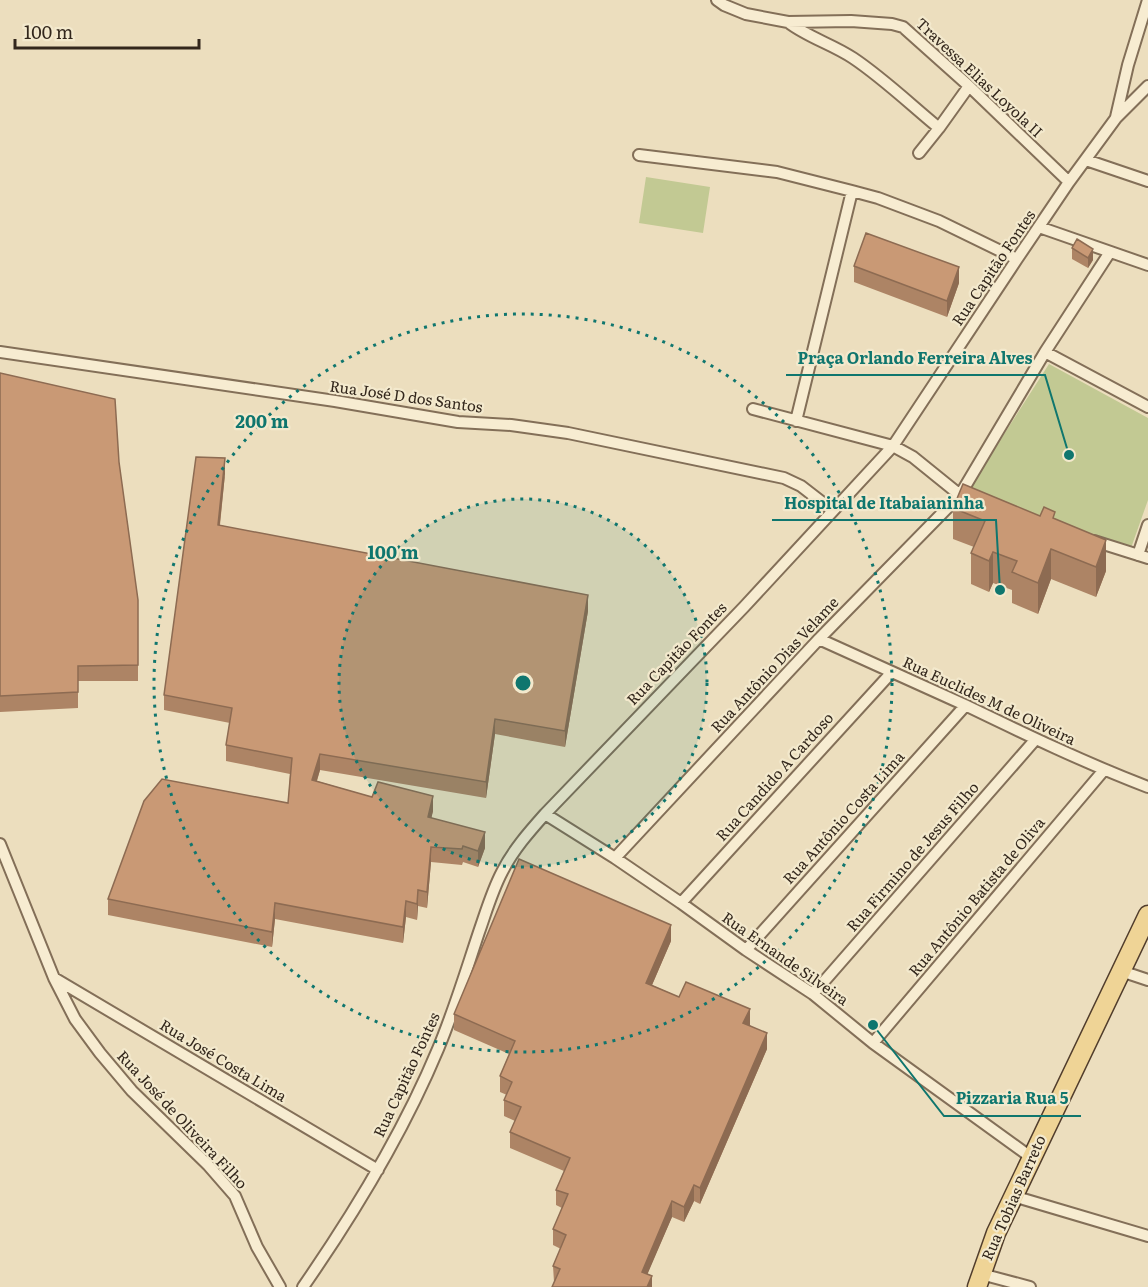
<svg xmlns="http://www.w3.org/2000/svg" width="1148" height="1287" font-family="Literata,serif">
<style>
.green{fill:#c2c993}
.lines{fill:none;stroke-linecap:round;stroke-linejoin:round}
.minor-casing{stroke:#836f58;stroke-width:14}
.primary-casing{stroke:#513d2c;stroke-width:21}
.minor{stroke:#f7ecd1;stroke-width:10}
.primary{stroke:#efd496;stroke-width:18}
.wall{fill:#ad8465}
.shaded-wall{fill:#8d6b52}
.building{fill:#c99975;stroke:#8d6b52;stroke-width:1.5}
.ring{fill:none;stroke:#0f766e;stroke-width:3;stroke-dasharray:3 6}
.labels{text-anchor:middle;stroke-width:4.5;stroke-linejoin:round;paint-order:stroke}
.street-label{font-size:15px;fill:#33271c;stroke:#f3e9cd}
.centre{fill:#0f766e;stroke:#f3e9cd;stroke-width:3}
.ring-label{font-size:18px;text-anchor:middle;font-weight:bold;fill:#0f766e;stroke:#f3e9cd;stroke-width:4.5;stroke-linejoin:round;paint-order:stroke}
.leader{fill:none;stroke:#0f766e;stroke-width:2}
.callout-dot{fill:#0f766e;stroke:#f3e9cd;stroke-width:2}
.callout-label{font-size:16px;text-anchor:middle;font-weight:bold;fill:#0f766e;stroke:#f3e9cd;stroke-width:4.5;stroke-linejoin:round;paint-order:stroke}
</style>
<rect width="100%" height="100%" fill="#ecdebe"/>
<path class="green" d="M646,177L710,187L703,233L639,223Z
M1049,364L1148,418V500L1131,548L967,492Z"/>
<g class="lines">
<g class="minor-casing">
<path id="minor" d="M717,0L724,5L746,14L788,22L851,21L892,24L903,27L969,86L1069,182
M788,22C807,37 832,44 853,58C883,78 911,105 939,128
M1116,117L1128,65L1148,0
M919,153L939,128L969,86
M639,155L777,172L852,191L878,198L939,221L1017,259
M1086,160L1148,181
M1039,227L1148,265
M0,352L335,401L458,422L511,425L568,433L784,478L801,486L832,510
M1045,352L1148,407
M753,409L893,446L913,457L960,495L966,497
M796,421L852,191
M1094,541L1148,558
M1138,555L1148,525
M819,639C868,661 916,683 965,705C1025,734 1085,763 1148,787
M545,814L615,858L681,903L746,950L813,994L873,1043L1032,1158
M0,844L54,978L75,1019L100,1053L132,1091L208,1165L235,1196L257,1247L280,1287
M615,858L819,639L960,495L1045,352L1110,252
M681,903L892,672
M746,950L965,706
M1121,971L1148,980
M54,978L378,1170
M813,994L1035,740
M873,1043L1104,770
M1013,1196L1148,1236
M981,1274L1030,1287
M303,1287C355,1212 403,1133 438,1049C454,1011 466,971 479,932C486,912 492,891 502,872C513,850 529,832 545,814L744,607L893,446L1017,259L1069,182L1116,118L1148,86"/>
</g>
<g class="primary-casing">
<path id="primary" d="M977,1287L996,1233L1148,915"/>
</g>
<use href="#minor" class="minor"/>
<use href="#primary" class="primary"/>
</g>
<path class="wall" d="M1072,248L1093,260L1088,268L1072,259Z
M854,266L959,283L947,317L854,282Z
M0,373L119,462L138,600V681H78V708L0,712Z
M225,474L220,525L588,611L565,747L495,734L486,798L320,770L317,781L372,797L433,811L431,818L485,848L478,867L463,862L462,865L431,862L427,908L418,906L417,920L406,917L403,943L275,919L272,947L108,915V899L288,803L290,774L226,761V745L230,723L164,710V695Z
M953,508L1040,516L1055,519L1106,571L1096,597L1051,579L1038,614L1012,603V590L993,583L989,592L971,584V553L974,547L953,539Z
M671,941L652,985L679,997L750,1025L767,1049L700,1204L694,1201L684,1222L672,1217L647,1274L652,1287L554,1282L553,1266L561,1249L553,1245V1229L562,1208L556,1205V1190L564,1171L510,1148V1132L515,1121L504,1116V1100L507,1095L500,1092V1076L509,1054L454,1030V1014Z"/>
<path class="shaded-wall" d="M1093,249V260L1088,268V258Z
M959,267V283L947,317V301Z
M225,458V474L218,541V525Z
M1106,540V571L1096,597V567Z
M1051,549V579L1038,614V583Z
M993,552V583L989,592V561Z
M588,595V611L565,747V731Z
M495,719V734L486,798V782Z
M320,754V770L312,796V780Z
M433,796V811L428,833V817Z
M485,832V848L478,867V851Z
M431,847V862L427,908V892Z
M418,890V906L417,920V904Z
M406,901V917L403,943V927Z
M275,903V919L272,947V932Z
M671,925V941L646,999V983Z
M750,1009V1025L743,1039V1023Z
M767,1033V1049L700,1204V1188Z
M694,1185V1201L684,1222V1207Z
M672,1201V1217L642,1287V1272Z
M652,1276V1287H647Z"/>
<path class="building" d="M866,233L959,267L947,301L854,266Z
M1077,239L1093,249L1088,258L1072,248Z
M0,373L115,399L119,462L138,600V665L78,666V692L0,696Z
M196,457L225,458L218,525L588,595L565,731L495,719L486,782L320,754L312,780L372,797L378,782L433,796L428,817L485,832L478,851L463,846L462,849L431,847L427,892L418,890L417,904L406,901L403,927L275,903L272,932L108,899L144,801L162,779L288,803L292,758L226,745L232,708L164,695Z
M963,484L1040,516L1044,507L1055,512L1053,518L1106,540L1096,567L1051,549L1038,583L1012,572L1017,561L993,552L989,561L971,553L985,521L953,508Z
M519,859L671,925L646,983L679,997L686,982L750,1009L743,1023L767,1033L700,1188L694,1185L684,1207L672,1201L642,1272L652,1276L647,1287H552L560,1269L553,1266L566,1235L553,1229L568,1194L556,1190L570,1158L510,1132L521,1107L504,1100L512,1082L500,1076L515,1041L454,1014Z"/>
<circle cx="523" cy="683" r="184" fill="#0f766e" fill-opacity=".12"/>
<g class="ring">
<circle cx="523" cy="683" r="184"/>
<circle cx="523" cy="683" r="369"/>
</g>
<g class="labels">
<g class="street-label">
<text transform="translate(979 78) rotate(43)" y="5">Travessa Elias Loyola II</text>
<text transform="translate(994 268) rotate(-56)" y="5">Rua Capitão Fontes</text>
<text transform="translate(406 397) rotate(8)" y="5">Rua José D dos Santos</text>
<text transform="translate(677 654) rotate(-46)" y="5">Rua Capitão Fontes</text>
<text transform="translate(775 665) rotate(-47)" y="5">Rua Antônio Dias Velame</text>
<text transform="translate(989 701) rotate(25)" y="5">Rua Euclides M de Oliveira</text>
<text transform="translate(775 777) rotate(-48)" y="5">Rua Candido A Cardoso</text>
<text transform="translate(844 818) rotate(-48)" y="5">Rua Antônio Costa Lima</text>
<text transform="translate(913 857) rotate(-49)" y="5">Rua Firmino de Jesus Filho</text>
<text transform="translate(977 897) rotate(-50)" y="5">Rua Antônio Batista de Oliva</text>
<text transform="translate(785 959) rotate(35)" y="5">Rua Ernande Silveira</text>
<text transform="translate(223 1061) rotate(31)" y="5">Rua José Costa Lima</text>
<text transform="translate(407 1075) rotate(-65)" y="5">Rua Capitão Fontes</text>
<text transform="translate(182 1120) rotate(47)" y="5">Rua José de Oliveira Filho</text>
<text transform="translate(1014 1198) rotate(-66)" y="5">Rua Tobias Barreto</text>
</g>
</g>
<circle cx="523" cy="683" r="9" class="centre"/>
<g class="ring-label">
<text x="262" y="428">200 m</text>
<text x="393" y="559">100 m</text>
</g>
<path class="leader" d="M1069 455L1045 375H786M1000 590L996 520H772M873 1025L944 1116H1081"/>
<g class="callout-dot">
<circle cx="1069" cy="455" r="6"/>
<circle cx="1000" cy="590" r="6"/>
<circle cx="873" cy="1025" r="6"/>
</g>
<g class="callout-label">
<text x="915" y="364">Praça Orlando Ferreira Alves</text>
<text x="884" y="509">Hospital de Itabaianinha</text>
<text x="1012" y="1104">Pizzaria Rua 5</text>
</g>
<path d="M15 39v9h184v-9" fill="none" stroke="#33271c" stroke-width="3"/>
<text x="24" y="39" font-size="18" fill="#33271c" stroke="#f3e9cd" stroke-width="4.5" paint-order="stroke">100 m</text>
</svg>
